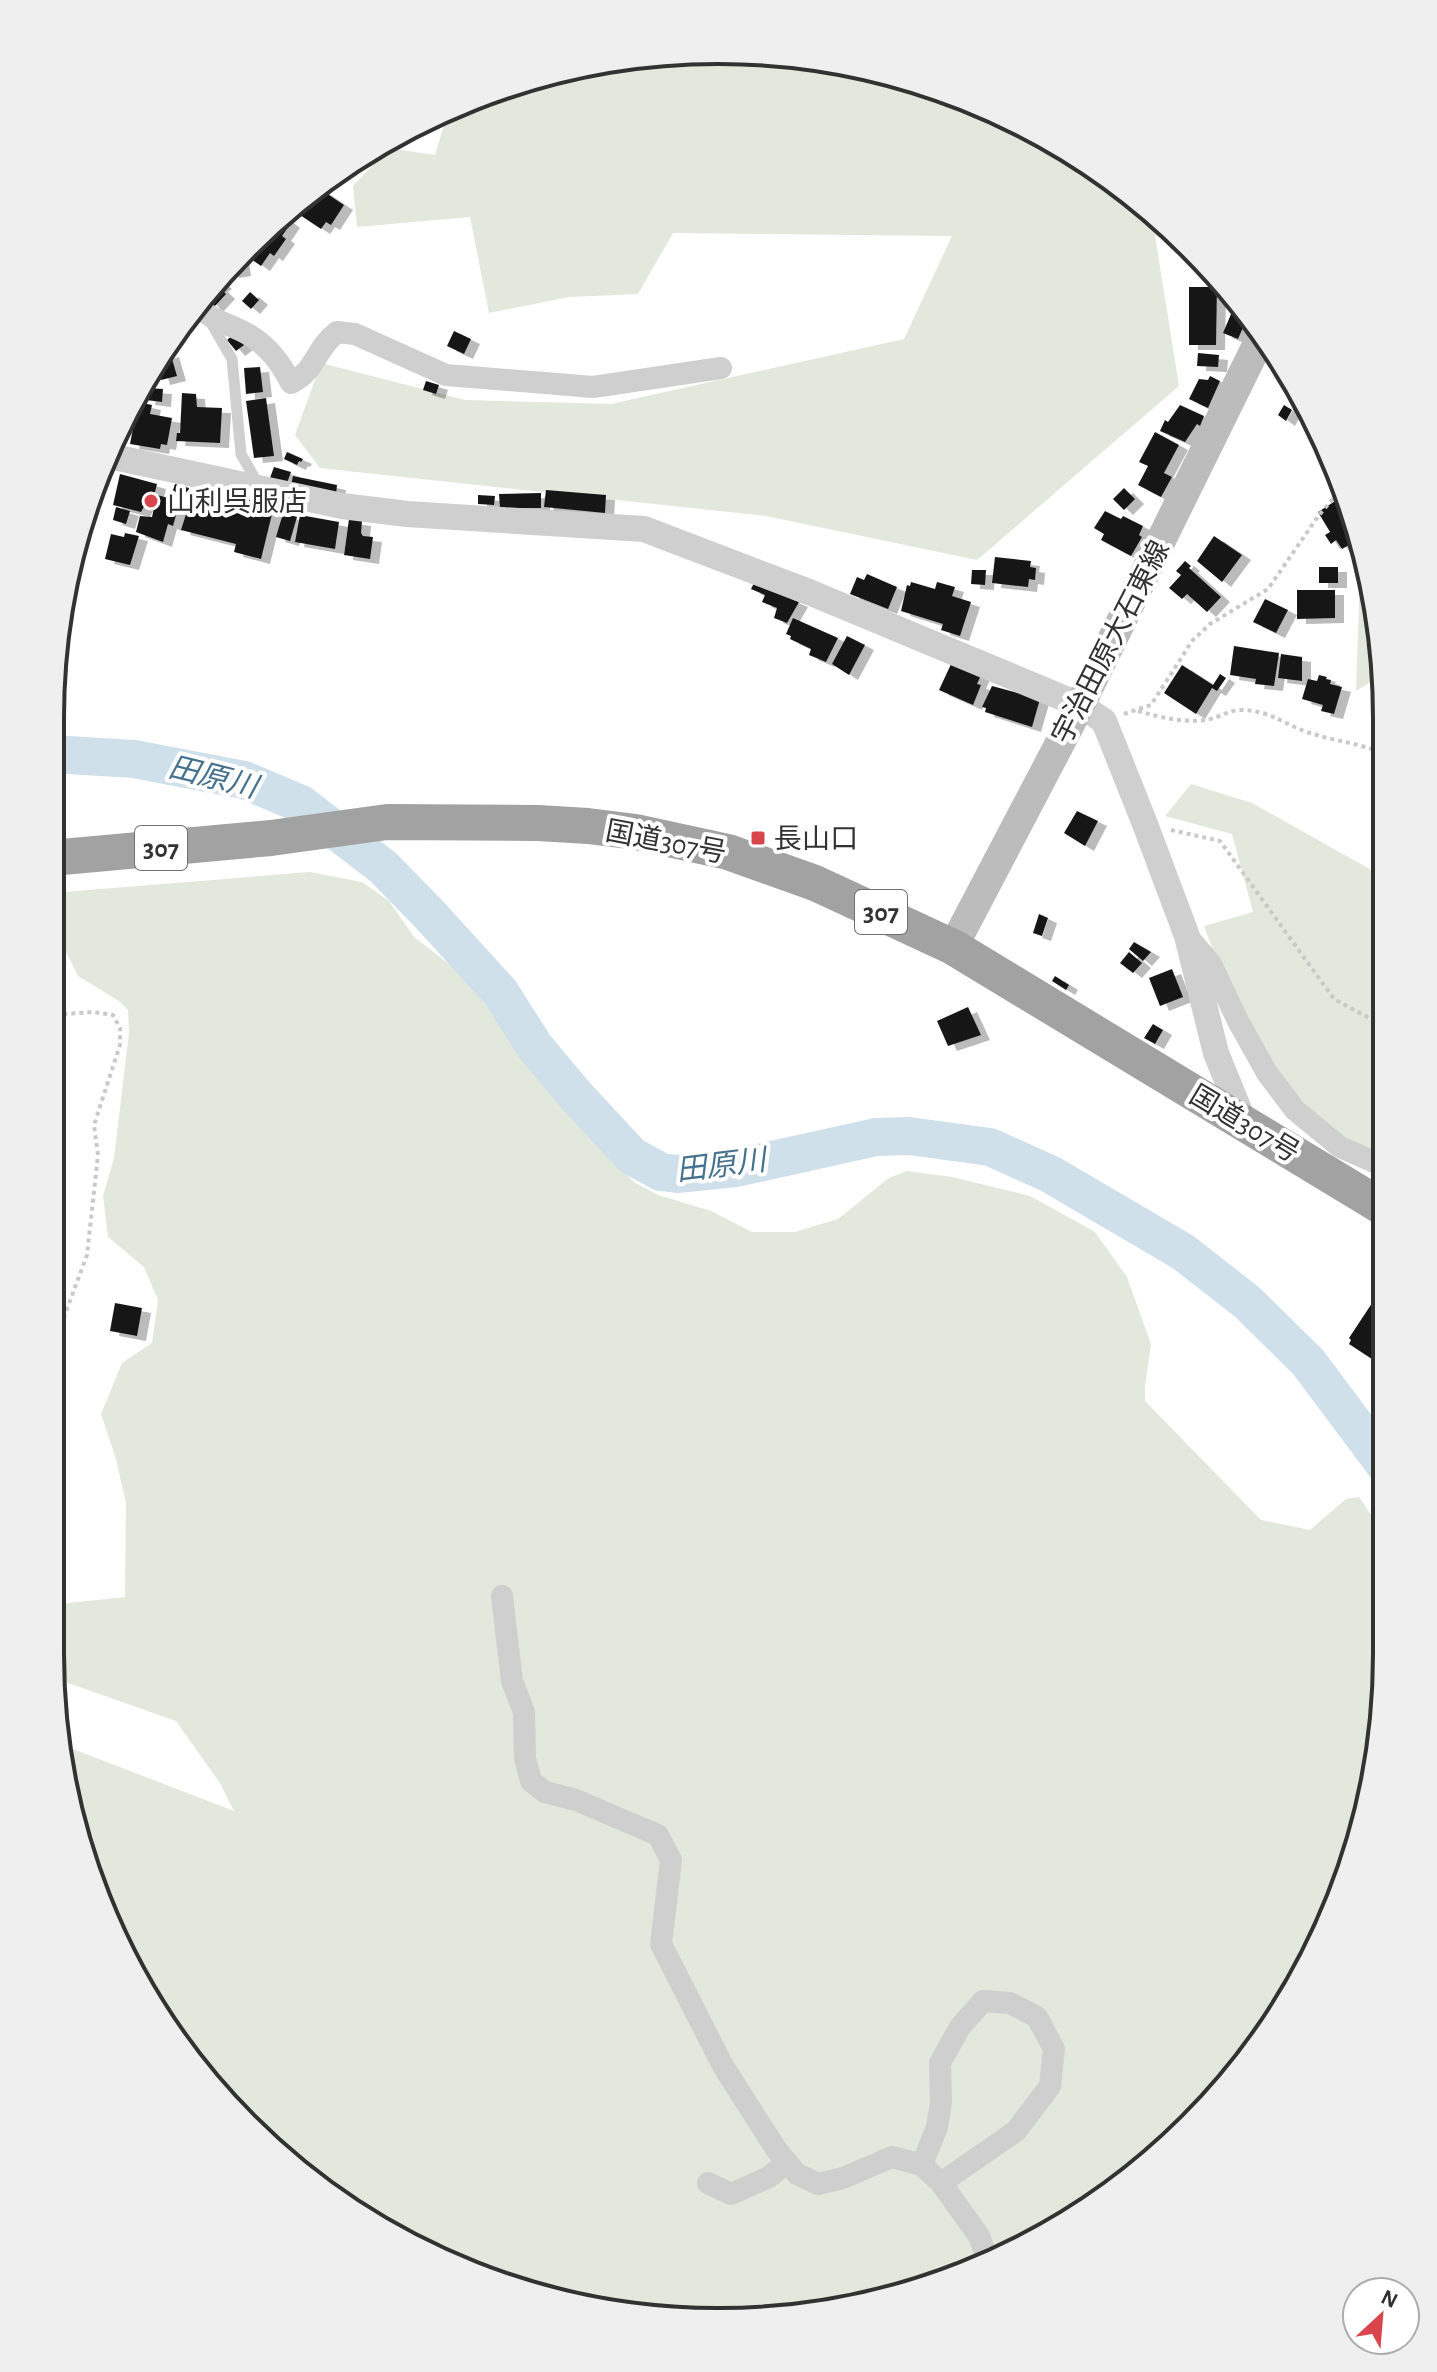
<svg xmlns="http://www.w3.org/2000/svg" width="1437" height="2372" font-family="'Alegreya Sans','Noto Sans JP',sans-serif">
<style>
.green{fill:#e2e8dc}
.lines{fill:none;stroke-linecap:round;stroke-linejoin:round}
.river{stroke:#d0e0eb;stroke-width:38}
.building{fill:#191919;filter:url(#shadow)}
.path{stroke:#c9c9c9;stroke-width:4;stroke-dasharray:4 4;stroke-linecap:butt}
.service{stroke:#cfcfcf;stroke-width:11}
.minor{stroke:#cfcfcf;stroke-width:22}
.tertiary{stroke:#cfcfcf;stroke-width:26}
.secondary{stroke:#bcbcbc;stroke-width:30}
.trunk{stroke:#a2a2a2;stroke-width:36}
.poi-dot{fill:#d9454c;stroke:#fff;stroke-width:3}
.labels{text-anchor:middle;stroke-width:8;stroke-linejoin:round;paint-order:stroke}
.shield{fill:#fff;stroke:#707070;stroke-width:2}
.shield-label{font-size:26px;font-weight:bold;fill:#323232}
.poi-label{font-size:28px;fill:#323232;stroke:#fff;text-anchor:start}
.street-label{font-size:28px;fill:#323232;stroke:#fff}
.water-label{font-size:30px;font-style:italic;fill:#45718f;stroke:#fff}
.rim{fill:none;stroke:#323232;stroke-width:4}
</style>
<defs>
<filter id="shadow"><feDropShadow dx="9" dy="5" stdDeviation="0" flood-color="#0004"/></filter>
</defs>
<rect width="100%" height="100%" fill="#fff"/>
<path class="green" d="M719,50L849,63L975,101L1090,163L1152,217L1179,386L977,560L766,516L320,468L295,435L321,363L465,400L611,404L904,339L952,236L673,233L638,294L569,297L489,313L470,217L357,227L353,186L389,148L435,155L449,108L463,101L589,63Z
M1361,546L1381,632L1382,675L1356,691Z
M1191,784L1252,803L1382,876L1384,1184L1264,1086L1204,926L1253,912L1232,834L1165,816Z
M310,872L362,882L389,901L414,937L463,975L567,1113L634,1182L658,1195L711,1211L752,1232H795L838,1219L889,1178L907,1171L952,1177L1030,1196L1095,1232L1127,1277L1151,1344L1145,1387V1401L1261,1520L1310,1530L1346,1499L1359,1497L1385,1535L1386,1698L1351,1869L1274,2025L1125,2184L933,2287L718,2322L504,2287L347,2209L188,2060L85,1868L65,1746L234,1811L220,1783L176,1721L54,1678L50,1653V1605L125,1597L126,1503L116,1459L101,1414L122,1363L152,1343L158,1300L144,1267L108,1237L103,1196L114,1158L129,1033L128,1010L119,1001L78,976L51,922V893Z"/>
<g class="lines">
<path class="river" d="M51,754L134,759L244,780L301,804L383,867L428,913L500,992L535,1047L577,1097L632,1156L661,1172L677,1174L736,1168L876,1137L909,1136L990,1147L1050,1174L1183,1252L1247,1302L1308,1362L1385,1465"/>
</g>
<path class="building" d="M317,187L344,205L331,225L326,222L321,229L291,209Z
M282,216L291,223L282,236L286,239L274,256L270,253L261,266L241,252Z
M240,257L242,271L230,273L229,267L236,258Z
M218,280L223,284L219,287L226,294L214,307L205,297Z
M1189,287H1217L1216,345H1189Z
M250,292L259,300L251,309L242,301Z
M1237,300L1248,316L1238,339L1223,333Z
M454,331L471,339L464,354L447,346Z
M235,333L244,345L236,351L227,340Z
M170,352L177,376L161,380L157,366L161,365L158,356Z
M1198,353L1219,355L1218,367L1197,366Z
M260,367L263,392L246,394L244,368Z
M1210,376L1220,381L1208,408L1189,399L1199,379L1208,380Z
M426,381L439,385L436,394L423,390Z
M148,388L163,389L162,402L146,400Z
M182,393L196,394L197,407L222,408L220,443L176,441L177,433H180Z
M266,398L274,456L254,458L246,401Z
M138,402L152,405L150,414L172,418L167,445L161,444L160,449L130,444Z
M1180,405L1204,416L1200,426L1197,424L1185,442L1160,431L1165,420L1168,422Z
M1284,405L1292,410L1286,421L1278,415Z
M1155,432L1179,445L1164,473L1172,477L1161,497L1138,485L1148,466L1139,462Z
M287,452L303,459L301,462L299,461L297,465L284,459Z
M274,467L291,472L287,483L270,478Z
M120,474L157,484L152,504L146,503L141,512L113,505Z
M293,476L337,485L336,494L291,485Z
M175,484L189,488L186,500L171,496Z
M1124,488L1135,499L1124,510L1113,499Z
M546,490L606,495L605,513L544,507Z
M541,493V508H500L499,494Z
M157,495L180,501L173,526L168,524L163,542L136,532L140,516L152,517Z
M192,495L244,508L247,499L274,506L261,559L234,552L236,544L181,530Z
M478,495L495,496L494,505L478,504Z
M1340,498L1356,524L1360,539L1342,549L1336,540L1331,544L1325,535L1330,532L1318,512Z
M116,507L130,511L126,524L113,520Z
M1105,511L1121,519L1123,516L1143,526L1139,535L1142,537L1131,556L1101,540L1104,534L1094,528Z
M283,513L297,517L290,541L276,537Z
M300,515L339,522L335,549L295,542Z
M349,519L362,521L361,533L363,536L373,537L370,559L344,555Z
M125,533L139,536L130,565L105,559L111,534L124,537Z
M1214,536L1242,555L1222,582L1197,561Z
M995,557L1031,561L1030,567L1036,568L1035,580L1029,579L1028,587L992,583Z
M1185,561L1191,566L1189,568L1221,597L1207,612L1187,594L1182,599L1169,588L1181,575L1176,571Z
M1319,567H1338V583H1319Z
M972,570H986L985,585L971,584Z
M867,574L897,587L888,609L850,594L857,577L864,580Z
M911,582L935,589L937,582L955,587L952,596L971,602L960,636L941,630L943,624L901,611L907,585L910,586Z
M754,583L799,602L787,623L774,618L777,608L762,602L765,595L751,589Z
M1297,590H1335V618L1297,619Z
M1265,599L1288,610L1276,633L1253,622Z
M793,618L838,638L826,662L809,655L811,649L790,639L791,636L786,634Z
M847,636L865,645L849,675L832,664Z
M1234,646L1279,653L1274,686L1255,684L1256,679L1230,675Z
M1281,654L1302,657V681L1278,678Z
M952,662L981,675L977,684L981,685L973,705L939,690Z
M1182,665L1213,685L1220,674L1226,678L1217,691L1212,688L1196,714L1164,693Z
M1319,675L1327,677L1326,679L1331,680L1330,684L1342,687L1334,714L1321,711L1323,705L1302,699L1308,679L1317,681Z
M992,686L1040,699L1032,727L985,712L986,708L982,707Z
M1077,811L1098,821L1085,846L1064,833Z
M1039,914L1048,918L1042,936L1033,933Z
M1134,942L1151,952L1143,961L1129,949Z
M1129,952L1142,963L1133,973L1120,963Z
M1172,969L1183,997L1160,1006L1149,978Z
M1055,976L1069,985L1066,990L1052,981Z
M968,1007L981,1035L948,1046L937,1021Z
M1153,1024L1163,1030L1155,1044L1144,1038Z
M1384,1285V1367L1349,1344L1351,1340L1349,1338Z
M115,1303L142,1308L137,1336L110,1331Z"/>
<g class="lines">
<path class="path" d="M1138,711C1160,717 1182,723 1205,720C1217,719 1228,710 1240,710C1271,710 1284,725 1310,733C1334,741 1359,743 1382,753
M1124,714L1151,705L1192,641L1210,624L1268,589L1319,515L1344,486
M1171,830L1220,841L1334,999L1371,1019L1383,1021
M50,1338L64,1317L87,1255L98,1155L94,1125L120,1045V1028L113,1015L93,1012L51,1015"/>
<path class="service" d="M210,321L232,359L241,454L258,484"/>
<path class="minor" d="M197,305C212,322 232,324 251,336C270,348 281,364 291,383C316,371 315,349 337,332L355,334L446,375L593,387L721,368
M1188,937L1211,964L1238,1021L1267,1073L1295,1110L1340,1147L1383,1166
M502,1596L512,1681L524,1712L525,1758L531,1781L545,1792L576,1800L658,1835L671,1860L661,1944L723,2066L776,2149L797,2174L818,2184L843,2178L892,2157L922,2165L941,2183L979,2236L987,2258
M922,2165L937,2127L941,2103L940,2063L960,2027L983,2001L1010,2003L1037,2017L1054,2049L1050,2086L1016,2131L941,2183
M708,2183L731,2194L769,2177L787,2162"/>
<path class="tertiary" d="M109,456L342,506L407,514L644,529L809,592L1080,705L1104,721L1145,824L1187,936L1216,1053L1244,1122"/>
<path class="secondary" d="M953,947L1080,705L1262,335"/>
<path class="trunk" d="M51,858L271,838L387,822L538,823L588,826L636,832L728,852L815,883L953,947L1384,1208"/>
</g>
<g class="poi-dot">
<circle cx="151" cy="501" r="8"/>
<rect x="750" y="830" width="16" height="16" rx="4"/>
</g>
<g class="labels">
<g class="shield">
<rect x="135" y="826" width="52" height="44" rx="6"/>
<rect x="855" y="890" width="52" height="44" rx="6"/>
</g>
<g class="shield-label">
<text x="161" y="857">307</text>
<text x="881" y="921">307</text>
</g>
<g class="poi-label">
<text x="167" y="511">山利呉服店</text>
<text x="774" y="848">長山口</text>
</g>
<g class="street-label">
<text transform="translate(1110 642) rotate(-63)" y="10">宇治田原大石東線</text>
<text transform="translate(666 841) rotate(11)" y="10">国道307号</text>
<text transform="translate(1245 1123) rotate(31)" y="10">国道307号</text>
</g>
<g class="water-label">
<text transform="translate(213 777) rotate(14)" y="10">田原川</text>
<text transform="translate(721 1165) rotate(-7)" y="10">田原川</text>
</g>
</g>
<path d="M0 0H1437V2372H0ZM718 64H719A654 654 0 0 1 1373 718V1654A654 654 0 0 1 719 2308H718A654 654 0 0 1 64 1654V718A654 654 0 0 1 718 64Z" fill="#efefef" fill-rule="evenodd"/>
<path class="rim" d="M718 64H719A654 654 0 0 1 1373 718V1654A654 654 0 0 1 719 2308H718A654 654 0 0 1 64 1654V718A654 654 0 0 1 718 64Z"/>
<g transform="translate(1381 2316) rotate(26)"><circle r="38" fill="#ffffff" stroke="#adadad" stroke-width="2"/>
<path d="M0-6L14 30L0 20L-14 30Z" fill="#d9454c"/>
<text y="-12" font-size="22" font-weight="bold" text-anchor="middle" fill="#323232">N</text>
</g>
</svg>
